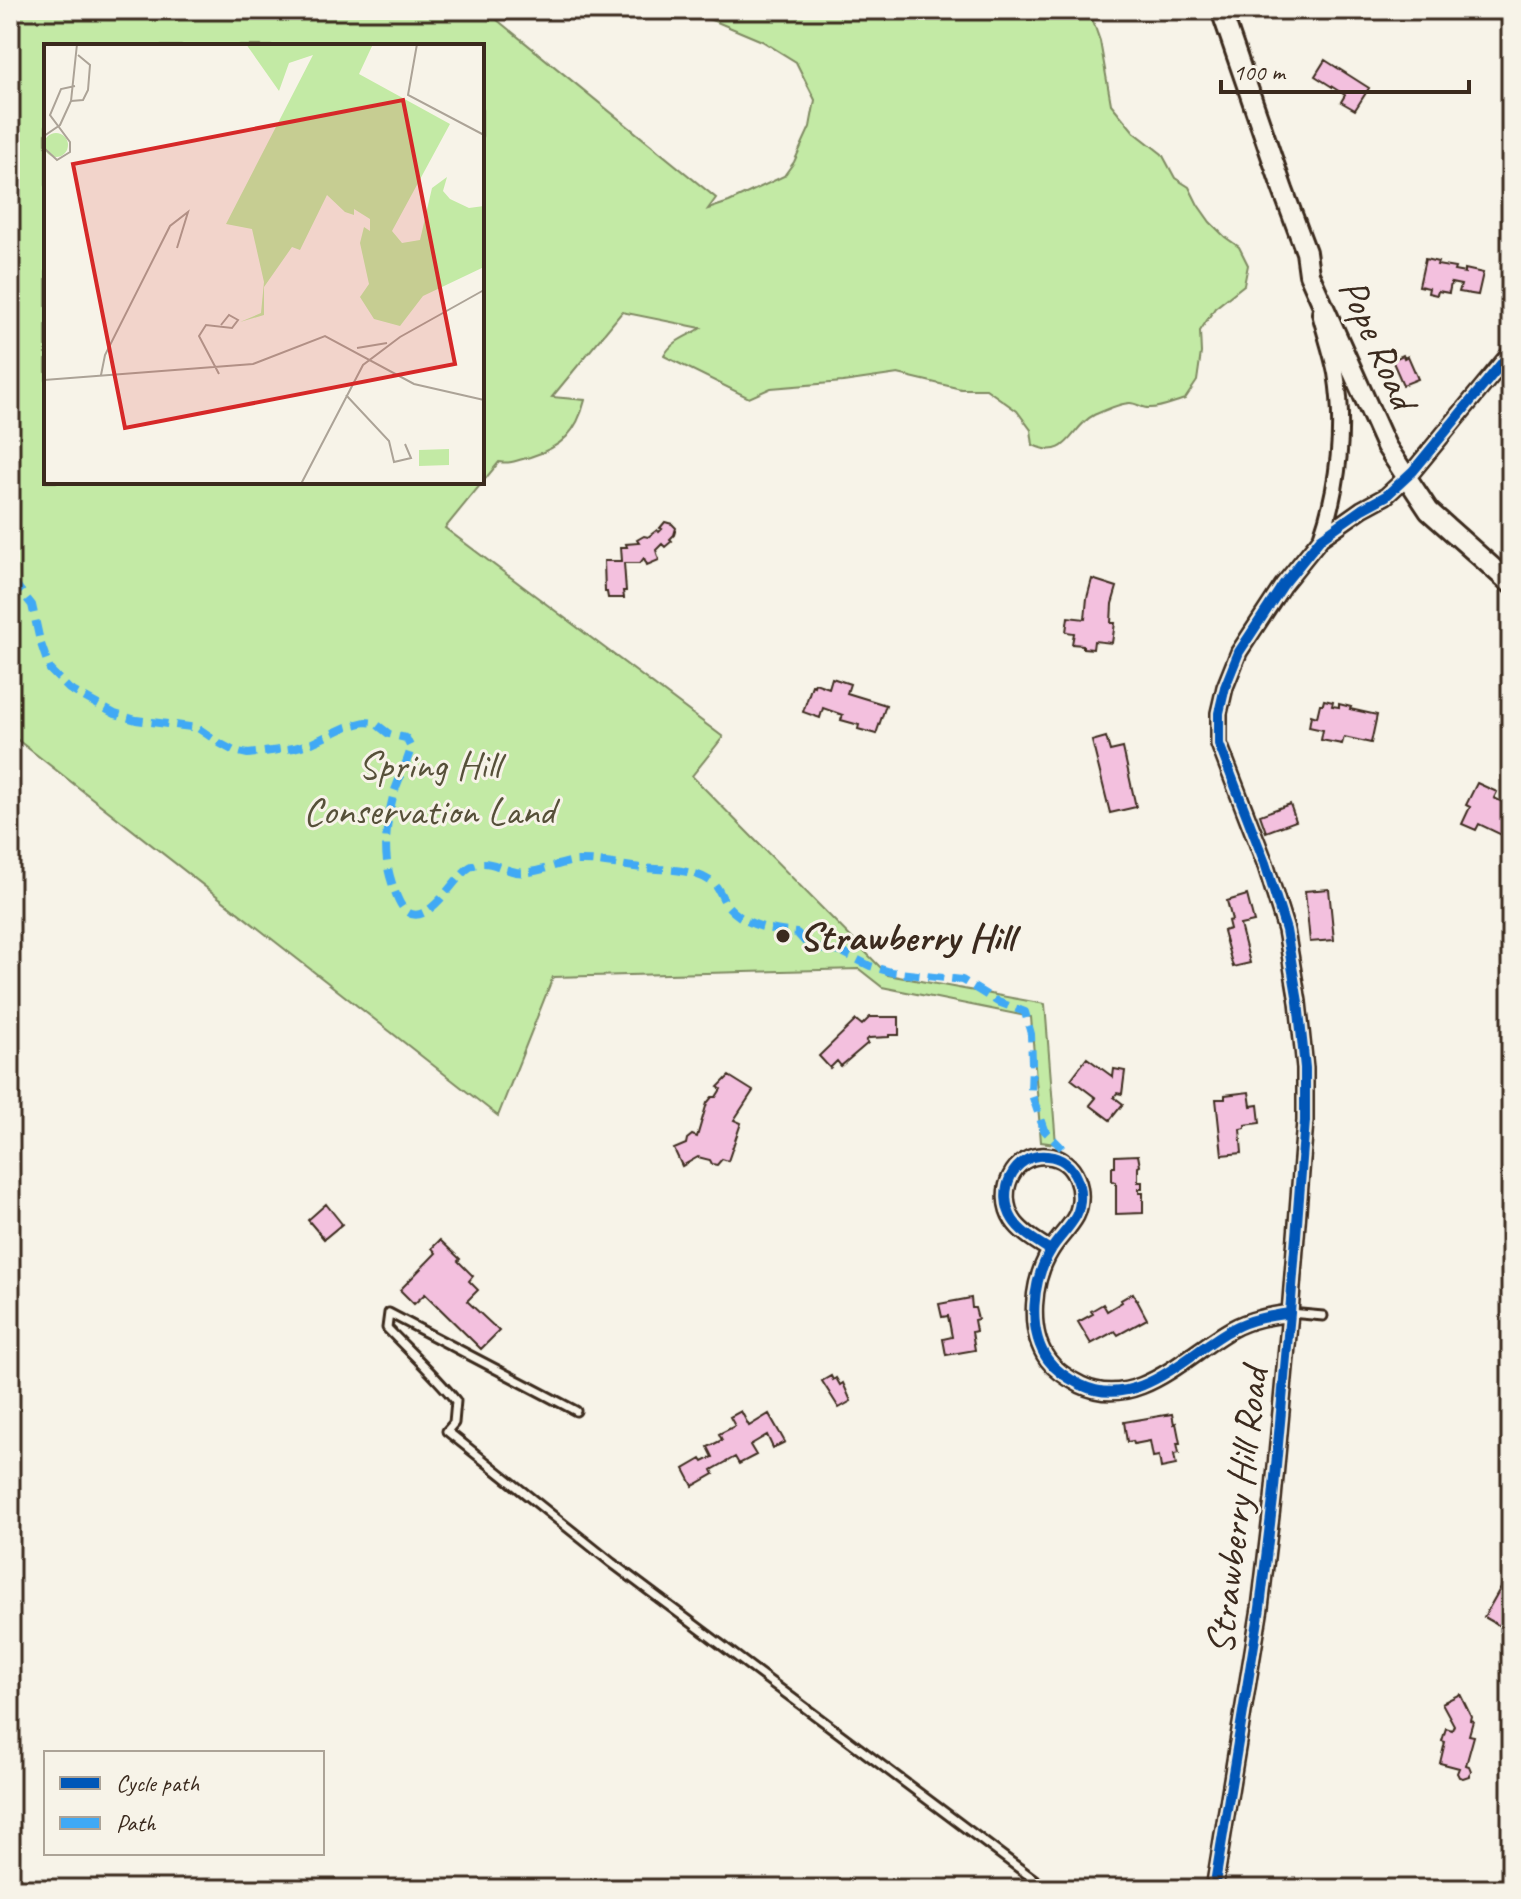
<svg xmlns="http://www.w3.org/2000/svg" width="1521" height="1899" font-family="Caveat,sans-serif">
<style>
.green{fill:#c3eaa5;stroke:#7f8a62;stroke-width:2;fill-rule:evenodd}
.building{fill:#f3c0de;stroke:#3b2a1e;stroke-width:2}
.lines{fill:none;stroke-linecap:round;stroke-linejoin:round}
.service-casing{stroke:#3b2a1e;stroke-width:13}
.minor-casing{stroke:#3b2a1e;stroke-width:20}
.tertiary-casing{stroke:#3b2a1e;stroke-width:24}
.service{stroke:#f7f3e8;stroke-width:7}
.minor{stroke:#f7f3e8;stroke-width:14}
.tertiary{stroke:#f7f3e8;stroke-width:18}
.quiet{stroke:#3fa9f5;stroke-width:8;stroke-dasharray:16 8;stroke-linecap:butt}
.cycleway-casing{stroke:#f7f3e8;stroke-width:15}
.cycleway{stroke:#0057b8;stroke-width:10}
.poi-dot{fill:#3b2a1e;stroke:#f7f3e8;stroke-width:3}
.labels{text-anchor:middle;stroke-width:6;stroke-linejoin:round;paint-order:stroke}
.street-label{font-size:40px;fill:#3b2a1e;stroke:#f7f3e8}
.park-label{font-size:40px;fill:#565039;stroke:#f7f3e8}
.poi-label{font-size:40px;font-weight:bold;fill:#3b2a1e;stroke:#f7f3e8;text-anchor:start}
.inset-road{fill:none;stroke:#aca397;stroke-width:2}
.view{fill:#d62828;fill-opacity:0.15;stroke:#d62828;stroke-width:4}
.inset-edge{fill:none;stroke:#3b2a1e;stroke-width:4}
</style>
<rect width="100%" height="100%" fill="#f7f3e8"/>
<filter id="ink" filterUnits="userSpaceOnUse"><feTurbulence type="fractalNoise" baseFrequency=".0125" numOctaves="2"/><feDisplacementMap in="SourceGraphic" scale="16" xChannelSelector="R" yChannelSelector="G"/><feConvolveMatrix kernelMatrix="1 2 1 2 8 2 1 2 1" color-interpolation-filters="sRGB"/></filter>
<g filter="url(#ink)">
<path class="green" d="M10,10H485L716,198L708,209L729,202L784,176L794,162L810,127L815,100L796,62L762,41L717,22L681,10H1089L1100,41L1111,104L1134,132L1162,154L1175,178L1189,187L1198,205L1210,222L1225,237L1239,247L1248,265L1244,285L1215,308L1200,331L1201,353L1197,381L1185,399C1174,402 1159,409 1148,408C1142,408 1136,403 1130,403C1120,403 1103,411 1094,415C1070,427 1069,462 1033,445L1031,430L1017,411L986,389H961L898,374L843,382L771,388L749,398L664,356C672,340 689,336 701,328L622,312L552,397L585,400C577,432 562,447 530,457C519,460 510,464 499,462L445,528L723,737L692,776L888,975L1045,1004L1056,1144L1041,1142L1031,1017L882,987L859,969L553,977L498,1116L10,734ZM46,46H482V482H46Z"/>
<path class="building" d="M1325,60L1369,88L1355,110L1341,102L1345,95L1315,76Z
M1425,259L1438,262L1437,265L1455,268L1454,271L1465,273V269L1483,273L1478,295L1459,292L1461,285L1451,283L1449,293L1438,291L1437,295L1428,293L1429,288L1419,286Z
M1403,355L1404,358L1408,356L1418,379L1403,385L1392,360Z
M665,522L672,524L676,528L674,535L670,539L672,541L665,547L662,544L656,550L659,560L647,565L644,558L640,563H624L626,591H623L624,598H608L607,592H605L604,561H622L621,547H627L626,544L639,543L637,540L644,536L648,537L657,530L659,532L662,529L660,528Z
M1092,579L1117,587L1112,604L1111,623H1115L1112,643L1094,641L1093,649L1083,648V645L1072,644L1074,633L1066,632L1068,617L1085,619L1087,598Z
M832,678L850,684L847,693L886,705L876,734L858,729L859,725L841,720L843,715L823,708L820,718L803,712L812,685L814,686L815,683L829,688Z
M1324,700L1333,702L1332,706L1339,707V704L1351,707L1350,709L1377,715L1371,743L1344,737L1342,744L1321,740L1323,730L1309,727L1311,715L1317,717L1320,704H1323Z
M1106,737L1110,751L1123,748L1136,807L1110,813L1092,741Z
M1477,783L1497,792L1494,798L1511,806L1510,809L1511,831L1508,838L1479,824L1476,830L1462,824L1470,807L1466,805Z
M1290,804L1296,821L1266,832L1260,815Z
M1329,889L1334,940L1310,942L1305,891Z
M1247,895L1254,922L1240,925L1250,963L1233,967L1223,931L1230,929L1228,921L1232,920L1227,901Z
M870,1017H899V1035H889V1037L869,1038L866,1041L868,1043L841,1066L837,1061L830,1068L819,1056L856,1020L862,1025Z
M1087,1058L1113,1077L1114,1069L1125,1071L1122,1094L1117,1093L1114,1097L1123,1104L1110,1120L1090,1105L1096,1098L1071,1079Z
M729,1076L753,1091L734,1120L741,1123L728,1161L722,1159L717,1165L712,1164L710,1160L698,1157L682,1166L674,1149L686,1144L687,1139L692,1135L697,1137L707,1103L712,1097H716L721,1089L718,1087Z
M1249,1092L1251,1106L1258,1105L1260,1123L1245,1125V1128L1240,1129L1242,1153L1222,1155L1216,1099H1225V1095Z
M1138,1155L1140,1166L1138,1167V1182H1142V1189H1139V1193H1143V1213L1116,1214V1182L1112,1181V1167H1115V1156Z
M326,1204L342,1224L324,1239L308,1220Z
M440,1240L460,1259L458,1261L473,1276L469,1281L478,1290L467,1301L499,1331L481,1349L425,1294L414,1304L400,1290L436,1253L432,1248Z
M1133,1293L1147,1319L1118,1335L1115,1331L1091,1344L1078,1322L1093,1314L1091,1311L1103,1304L1107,1311L1122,1302L1121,1300Z
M971,1298L972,1308H975L978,1319L974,1320L976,1331L972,1332L975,1350L946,1355L943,1339L952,1337L948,1316L942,1317L939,1304Z
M831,1376L833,1380L836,1378L840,1385L843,1383L851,1401L839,1408L822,1381Z
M741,1411L749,1426L769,1414L785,1442L773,1448L767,1435L750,1445L756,1455L739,1464L735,1457L712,1470L714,1474L693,1486L684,1469L701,1459L703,1462L713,1457L708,1447L722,1440L719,1434L735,1426L730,1417Z
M1172,1414L1174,1424L1176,1423L1180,1443H1177L1179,1453L1174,1454L1176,1465L1161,1468L1159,1456L1153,1457L1150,1441L1134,1444L1133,1441L1127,1442L1124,1422Z
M1507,1584L1511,1586V1618L1505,1629L1484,1617L1501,1587L1504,1589Z
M1460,1694L1471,1716L1470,1720L1473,1721L1469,1735L1474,1736L1466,1765L1469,1766L1471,1771L1469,1776L1463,1778L1459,1777L1457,1773L1459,1768L1440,1763L1445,1742L1442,1741L1446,1728L1452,1730L1454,1725L1442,1703Z"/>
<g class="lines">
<g class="service-casing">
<path id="service" d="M1290,1313L1323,1316
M576,1411L389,1313L387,1328C410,1352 435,1375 456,1401L454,1423L447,1431L612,1563L1047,1889"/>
</g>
<g class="minor-casing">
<path id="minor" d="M1320,313C1325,333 1332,353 1336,373C1345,428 1339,486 1321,538
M1050,1250C1038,1242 1021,1233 1013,1220C996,1193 1012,1153 1047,1156C1076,1158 1087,1193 1076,1216C1069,1229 1058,1238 1051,1250C1032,1280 1027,1331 1048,1360C1056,1371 1069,1379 1081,1385C1137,1412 1188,1353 1232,1329C1250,1319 1270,1316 1290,1313
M1214,1889L1260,1608L1273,1499L1290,1313L1305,1121V1068L1298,1002L1286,930L1265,863L1219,744V713L1225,687L1239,652L1283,585L1321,538L1362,509L1386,496L1413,471L1511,352"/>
</g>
<g class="tertiary-casing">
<path id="tertiary" d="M1221,10L1283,190L1306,252L1309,274L1386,446L1429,511L1511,584"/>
</g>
<use href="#service" class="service"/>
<use href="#minor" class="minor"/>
<use href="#tertiary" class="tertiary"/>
<path class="quiet" d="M10,584L16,585L32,605L40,641L50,670L69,689L115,714L136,720L198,728L221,744L234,751L248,754L294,748L312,743L346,727L365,722L375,723L389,734L406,738L411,748C407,763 399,778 394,793C386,823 382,854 392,883C395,892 399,904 405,910C427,931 454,876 470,867C487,857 499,869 516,872C536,875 556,863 576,861C599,860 620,866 643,868C665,870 694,868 713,883C719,888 722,898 726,904C744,926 771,930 797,933L807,944L820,949L842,952L870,966L891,972L962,980L998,1002L1025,1012L1031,1034L1032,1063L1031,1092L1044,1130L1062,1148"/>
<g class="cycleway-casing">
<path id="cycleway" d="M1050,1250C1038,1242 1021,1233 1013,1220C996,1193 1012,1153 1047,1156C1076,1158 1087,1193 1076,1216C1069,1229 1058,1238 1051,1250C1032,1280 1027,1331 1048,1360C1056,1371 1069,1379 1081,1385C1137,1412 1188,1353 1232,1329C1250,1319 1270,1316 1290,1313
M1214,1889L1260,1608L1273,1499L1290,1313L1305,1121V1068L1298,1002L1286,930L1265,863L1219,744V713L1225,687L1239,652L1283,585L1321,538L1362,509L1386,496L1413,471L1511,352"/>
</g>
<use href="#cycleway" class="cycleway"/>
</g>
</g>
<circle class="poi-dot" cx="783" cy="936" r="8"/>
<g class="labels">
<g class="street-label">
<text transform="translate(1379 343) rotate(66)" y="14">Pope Road</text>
<text transform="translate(1236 1511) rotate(-83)" y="14">Strawberry Hill Road</text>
</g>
<g class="park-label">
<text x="429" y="778">Spring Hill<tspan x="429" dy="46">Conservation Land</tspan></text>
</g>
<g class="poi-label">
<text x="799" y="950">Strawberry Hill</text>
</g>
</g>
<g transform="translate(44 44)">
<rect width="440" height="440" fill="#f7f3e8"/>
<path d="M202,0H329L315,30L406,80L348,187L358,199L376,196L388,144L403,133L399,147L406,155L425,164L440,162V223L379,252L356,282L330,275L316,253L325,240L316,199L320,183L326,187V175L310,165V171L301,168L283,151L256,206L248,203L220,243V271L196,278L217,269L220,238L208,185L182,180L269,11L245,19L235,47ZM0 101a12 12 0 1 1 24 0a12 12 0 1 1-24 0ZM405,405V421L375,422V406Z" fill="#c3eaa5"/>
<path class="inset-road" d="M373,0L364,51L440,91M27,57L39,56L44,46L46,21L34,11M0,92L16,81L27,57L33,0M0,104L13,116L26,108V98L6,71L17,45L31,42M313,304L343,299M175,330L155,292L162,281L188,284L194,276L185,271L177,281M57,331L61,311L126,182L144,168L133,204M0,336L209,320L281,292L370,340L440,356M302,351L345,397L350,418L367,414L361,400M257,440L319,321L356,293L440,246"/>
<path class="view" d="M359,56L411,320L81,384L29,120Z"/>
<rect width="440" height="440" class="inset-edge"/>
</g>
<rect width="1521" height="1899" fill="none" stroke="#f7f3e8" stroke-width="40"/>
<rect x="20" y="20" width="1481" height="1859" fill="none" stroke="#3b2a1e" stroke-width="3" filter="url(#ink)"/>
<rect x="44" y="1751" width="280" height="104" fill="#f7f3e8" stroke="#aca397" stroke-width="2"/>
<rect x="60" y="1777" width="40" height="12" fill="#0057b8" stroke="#aca397" stroke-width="2"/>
<text x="116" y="1791" font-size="24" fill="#3b2a1e">Cycle path</text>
<rect x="60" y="1817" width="40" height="12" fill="#3fa9f5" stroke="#aca397" stroke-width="2"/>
<text x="116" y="1831" font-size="24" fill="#3b2a1e">Path</text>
<path d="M1221 80v12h248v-12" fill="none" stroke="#3b2a1e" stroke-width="4"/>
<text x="1233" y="80" font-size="24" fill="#3b2a1e" stroke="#f7f3e8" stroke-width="6" paint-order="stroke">100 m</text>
</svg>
